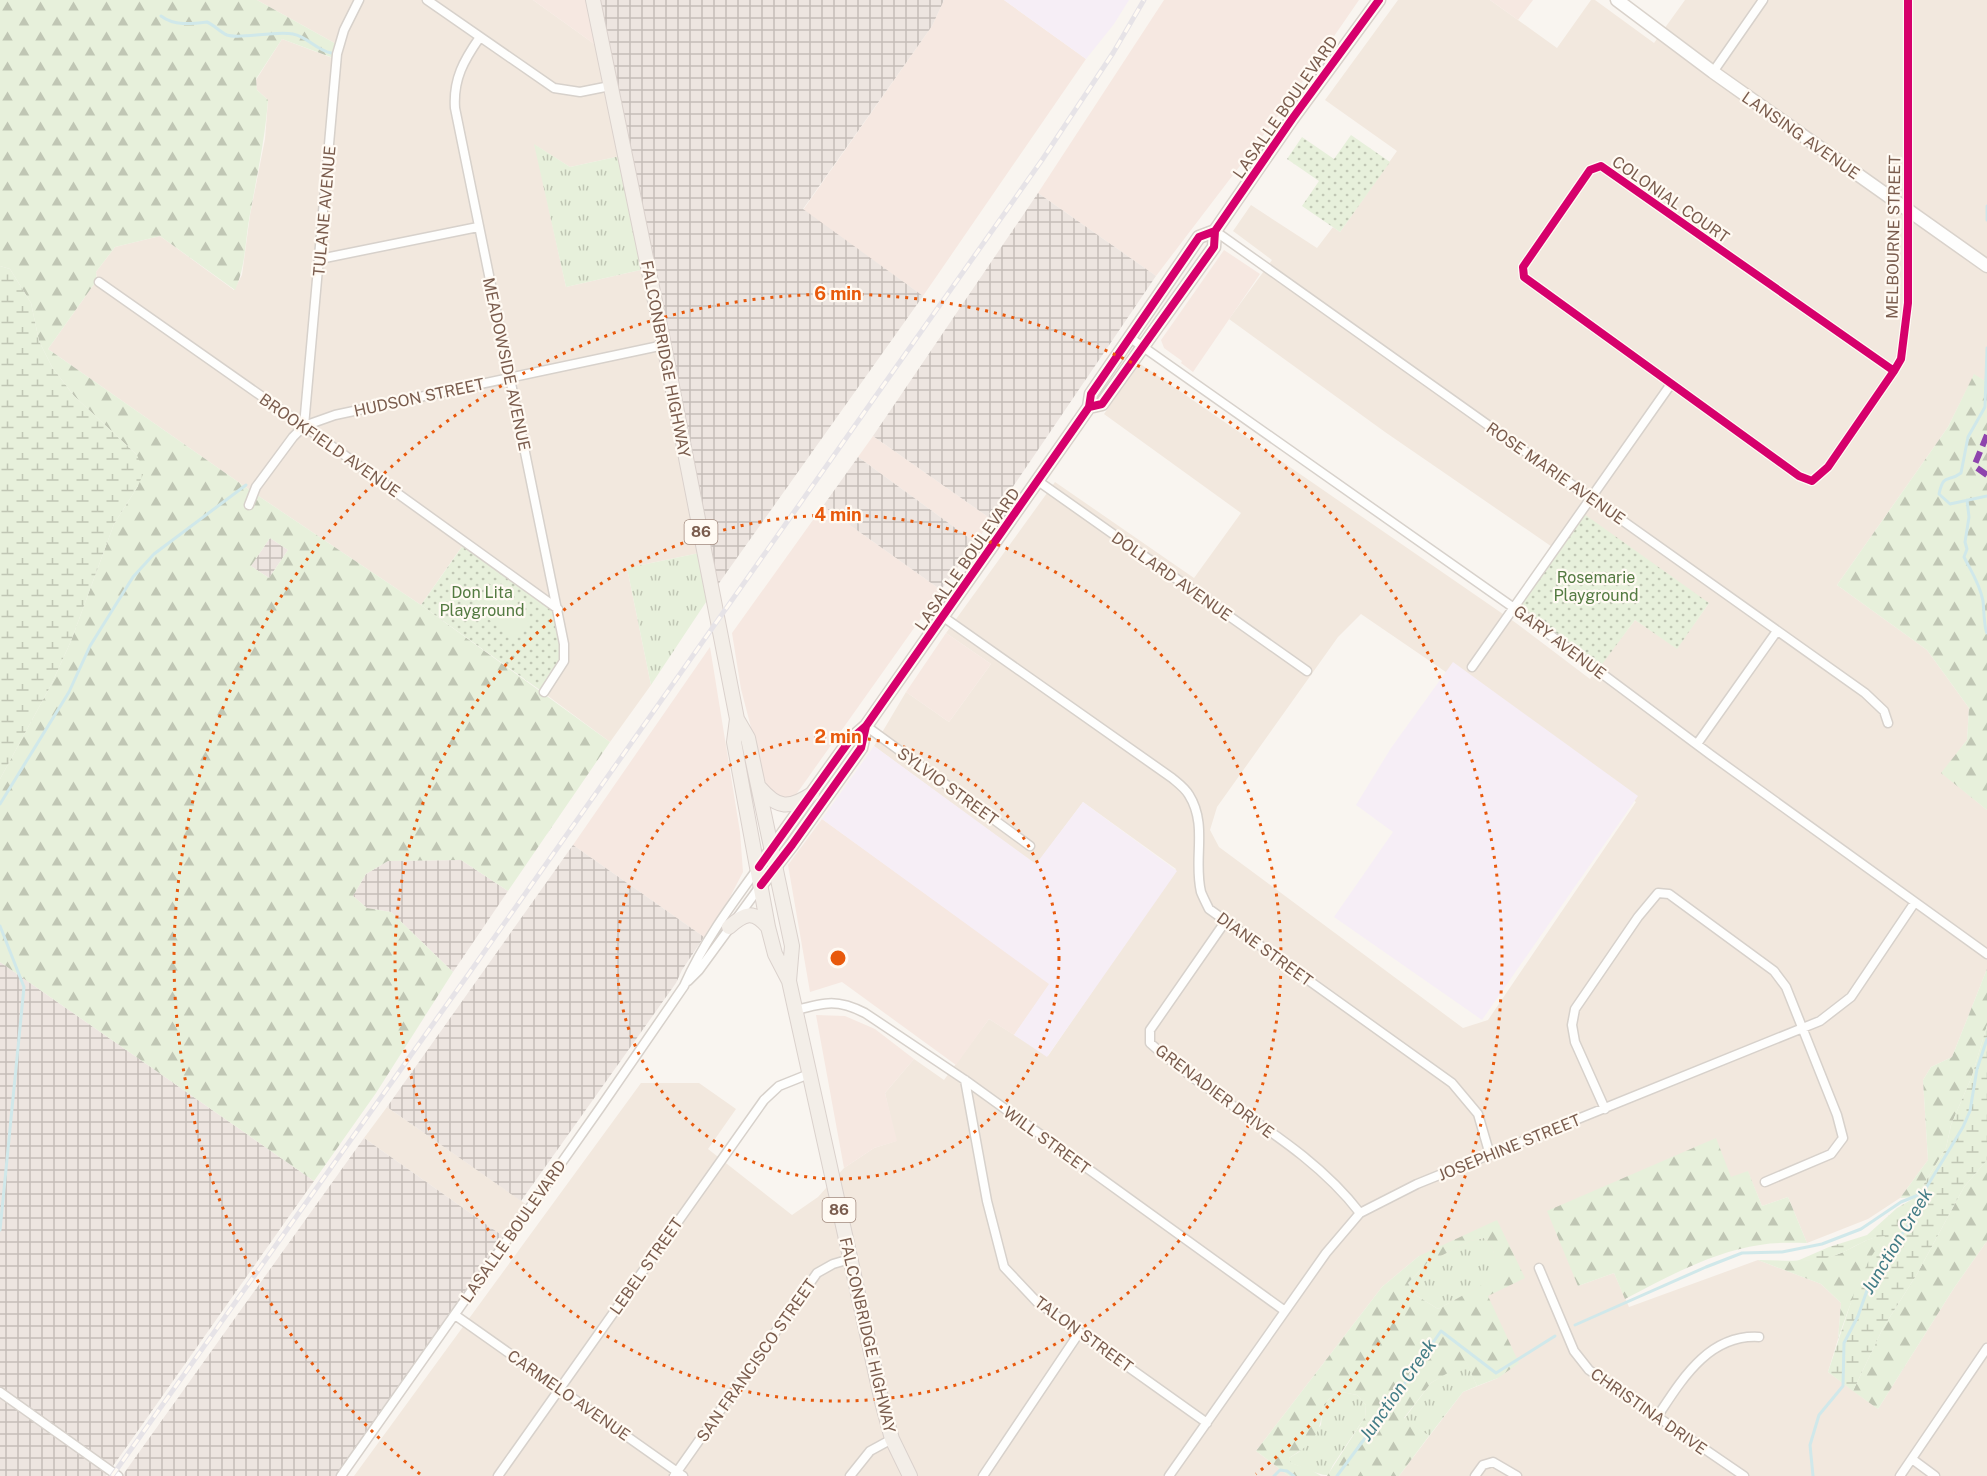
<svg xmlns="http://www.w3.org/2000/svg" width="1987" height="1476" font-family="'Public Sans',sans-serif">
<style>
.residential{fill:#f2e8de;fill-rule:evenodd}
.commercial{fill:#f6e8e1}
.industrial{fill:url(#industrial-grid)}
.education{fill:#f6eef6}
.grass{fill:url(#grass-tufts)}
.forest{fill:url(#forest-firs);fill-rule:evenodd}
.wetland{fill:url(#wetland-marsh)}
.park{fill:url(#park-dots)}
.pitch{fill:#e7f0db}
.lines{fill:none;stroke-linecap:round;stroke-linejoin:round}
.stream{stroke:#d0e8ea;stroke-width:3}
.street-casing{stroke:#d7d1cb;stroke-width:11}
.secondary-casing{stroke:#d9d2cb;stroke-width:15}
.primary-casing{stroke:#dad1cc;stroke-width:16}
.street{stroke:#fefefd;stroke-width:8}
.secondary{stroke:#fefefd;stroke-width:12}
.primary{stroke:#f3eee8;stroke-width:14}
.rail-casing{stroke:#e6e3e7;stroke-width:5}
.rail{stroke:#fffaf3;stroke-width:3;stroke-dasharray:9;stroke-linecap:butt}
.quiet{stroke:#8e44ad;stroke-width:6;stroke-dasharray:12 6;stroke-linecap:butt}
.cycleway-casing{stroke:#fffaf3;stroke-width:11}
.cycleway{stroke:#d6006c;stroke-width:8}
.ring{fill:none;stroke:#e8590c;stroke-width:3;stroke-dasharray:3 6}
.labels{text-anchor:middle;stroke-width:4.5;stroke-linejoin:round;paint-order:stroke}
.shield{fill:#fffaf3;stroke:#a28b7f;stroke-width:1.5}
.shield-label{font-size:15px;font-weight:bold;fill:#7a5c4d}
.street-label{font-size:16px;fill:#7a5c4d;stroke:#fffaf3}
.park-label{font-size:16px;fill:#537a41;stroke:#fffaf3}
.water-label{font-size:18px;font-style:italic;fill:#437c86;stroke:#fffaf3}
.centre{fill:#e8590c;stroke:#fffaf3;stroke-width:3}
.ring-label{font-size:18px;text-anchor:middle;font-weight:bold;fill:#e8590c;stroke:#fffaf3;stroke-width:4.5;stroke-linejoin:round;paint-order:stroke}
</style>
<defs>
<pattern id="industrial-grid" width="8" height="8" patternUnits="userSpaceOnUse" patternTransform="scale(1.5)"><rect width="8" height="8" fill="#ede5e0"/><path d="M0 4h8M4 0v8" fill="none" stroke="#c5bdb8"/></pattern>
<pattern id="grass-tufts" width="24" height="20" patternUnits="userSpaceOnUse" patternTransform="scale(1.5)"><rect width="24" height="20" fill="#e7f0db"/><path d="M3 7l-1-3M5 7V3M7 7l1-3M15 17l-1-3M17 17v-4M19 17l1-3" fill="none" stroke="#c0c6b4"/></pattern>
<pattern id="forest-firs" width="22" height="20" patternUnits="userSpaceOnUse" patternTransform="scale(1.5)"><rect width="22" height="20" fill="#e7f0db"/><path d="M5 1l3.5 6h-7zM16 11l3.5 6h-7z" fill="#c0c6b4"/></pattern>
<pattern id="wetland-marsh" width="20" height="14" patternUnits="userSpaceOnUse" patternTransform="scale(1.5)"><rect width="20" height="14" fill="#e7f0db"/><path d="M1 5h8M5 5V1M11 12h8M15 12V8" fill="none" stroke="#c0c6b4"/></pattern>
<pattern id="park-dots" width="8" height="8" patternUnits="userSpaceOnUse" patternTransform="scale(1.5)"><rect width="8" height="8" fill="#e7f0db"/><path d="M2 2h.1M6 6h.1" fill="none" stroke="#c0c6b4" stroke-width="1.8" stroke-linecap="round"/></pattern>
</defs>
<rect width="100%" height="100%" fill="#f9f5f0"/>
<path class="residential" d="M257,0H533L604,51L625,155L570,167L535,145L566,287L649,268L704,552L627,568L651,685L610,742L544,693L465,542L421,605L254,493L48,349L97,280L96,272L115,247L160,236L234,290L242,275L250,215L265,139L268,100L257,90L256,80L282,39L335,59L338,45Z
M1398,0H1490L1557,48L1591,0H1595L1654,43L1685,0H1987V382L1974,375L1948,427L1837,585L1927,650L1969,708L1967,740L1942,773L1987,810V969L1952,1057L1931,1067L1923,1080L1928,1160L1900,1198L1868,1219L1807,1243L1788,1197L1762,1206L1748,1172L1578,1286L1614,1273L1629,1307L1758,1260L1821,1284L1841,1303L1838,1339L1828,1372L1878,1409L1954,1288L1987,1241V1476H1399L1463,1392L1498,1378L1419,1256L1382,1287L1256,1451L1289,1476H354L641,1083H699L736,1109L708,1149L792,1215L818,1197L844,1168L874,1148L896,1141L885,1093L914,1059L944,1080L989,1019L1048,1056L1176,869L1083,802L1036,865L874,746L906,692L949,722L991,664L946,633L1055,482L1194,578L1241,513L1104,414L1139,363L1516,623L1590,679L1635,620L1677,648L1709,603L1558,551L1385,432L1229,319L1272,260L1233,231L1251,205L1317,248L1333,227L1340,232L1397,151L1325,100ZM1361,614L1636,802L1488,1020L1463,1028L1219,847L1210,830L1217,807L1338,637Z
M387,1107L530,1207L507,1239L364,1138Z"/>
<path class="commercial" d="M533,0H594L604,51Z
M944,0H1004L1086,59L923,296L803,210L932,26Z
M1164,0H1359L1290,100L1156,276L1038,193Z
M1490,0H1533L1518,20Z
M1224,250L1260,274L1193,372L1181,363L1182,361L1164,348L1161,340Z
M873,436L991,519L976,543L858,457Z
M823,506L941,590L795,796L784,800L767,789L741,689L732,633Z
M946,633L991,664L949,722L906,692Z
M710,647L740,832L743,872L729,899L704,937L573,845Z
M822,819L1050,984L1014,1035L989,1019L956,1065L842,982L810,992L788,865Z
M816,1015L845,1016L875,1029L914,1059L885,1093L897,1141L874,1148L844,1168Z"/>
<path class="industrial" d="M594,0H944L932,26L803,209L923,296L712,593Z
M1038,193L1156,276L991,519L873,436Z
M858,457L976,543L941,590L823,506Z
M270,538L288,550L269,578L251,566Z
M573,845L704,937L682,970L676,983L521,1201L387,1107Z
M461,860L508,891L453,972L391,912L367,908L353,896L366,874L388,861Z
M0,962L314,1181L106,1476H0Z
M364,1138L507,1239L340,1476H122Z"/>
<path class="education" d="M1004,0H1129L1114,24L1086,59Z
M1453,662L1638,796L1482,1020L1334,917L1393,832L1356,805L1391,748Z
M874,746L1036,864L1083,802L1177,871L1047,1057L1014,1035L1049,984L822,819Z"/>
<path class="grass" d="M534,144L570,167L625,155L649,268L566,287Z
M704,552L712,593L651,685L627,568Z
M1484,1238L1492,1247L1501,1275L1438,1309L1414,1294L1408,1283L1427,1263L1470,1241Z
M1466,1361L1477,1386L1463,1392L1429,1436L1404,1419L1431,1383Z
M1337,1391L1357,1395L1366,1405L1365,1417L1333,1465L1328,1475C1320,1476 1300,1466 1290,1463L1289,1458L1299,1452L1321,1425L1323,1405Z"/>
<path class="forest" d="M0,0H257L338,45L336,59L282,39L256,79L257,90L268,100C265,139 257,176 250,214C245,240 246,266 235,290L160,236L115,247L96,272L97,280L48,349L254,493L421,605L610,742L508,891L461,860L388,861L366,874L353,896L367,908L391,912L453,972L376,1093L314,1181L0,962V779L51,685L71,641L114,524L138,486L137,455L74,396L52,367L39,341L31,303L10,269L0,266ZM270,538L288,550L269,578L251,566Z
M1974,374L1987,382V810L1941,773L1967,740L1969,708L1927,650L1837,585L1948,427Z
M1987,969V1025L1972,1076L1951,1125L1946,1148L1916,1197L1900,1198L1928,1160L1923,1080L1931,1067L1952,1057Z
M1716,1138L1731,1177L1748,1171L1762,1206L1788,1197L1807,1243C1792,1243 1775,1242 1760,1245C1712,1252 1667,1277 1625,1299L1614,1273L1578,1286L1547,1211Z
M1987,1160V1241L1954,1288L1878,1409L1853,1391L1883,1328L1917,1274L1964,1187Z
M1497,1220L1525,1278L1488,1296L1519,1363L1498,1378L1477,1386L1466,1362L1431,1383L1404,1418L1429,1436L1399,1476H1327L1365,1417L1366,1405L1357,1395L1337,1391L1323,1405C1320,1435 1315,1442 1289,1458L1291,1463L1311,1470L1321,1476H1289L1256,1451L1382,1287L1419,1256ZM1484,1238L1492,1247L1500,1275L1438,1309L1414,1294L1408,1283L1427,1263L1470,1241Z
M1886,1235C1862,1270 1852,1299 1838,1339L1841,1303L1821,1284L1758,1260C1783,1260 1809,1263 1833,1256C1853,1250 1863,1238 1886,1235Z"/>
<path class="wetland" d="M0,266L10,269L31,303L39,341L52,367L74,396L137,455L144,472L138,486L114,524L71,641L51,685L0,779Z
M1987,1025V1160L1964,1187L1917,1274L1883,1328L1853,1391L1828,1372L1854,1293L1869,1260L1885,1236C1866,1237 1853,1249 1836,1255C1824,1260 1810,1261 1797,1261L1829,1247L1867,1235L1897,1208L1916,1197L1946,1148L1951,1125L1972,1076Z"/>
<path class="park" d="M1351,135L1390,162L1340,232L1302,206L1319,181L1287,159L1302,137L1334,159Z
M1584,514L1709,603L1677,649L1635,620L1600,667L1524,612L1522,608V602Z
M466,541L559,609L566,653L544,693L421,605Z"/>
<path class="pitch" d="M490,585H494L529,616V620L515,638H510L475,607V602Z"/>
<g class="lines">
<path class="stream" d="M161,16C174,26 191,24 207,22C214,25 220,32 227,35C240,40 275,30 293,34C308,37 316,50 331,53
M1987,206V220
M1987,348L1985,407L1968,437L1961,473C1948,483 1944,472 1939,494L1950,504L1987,496
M1967,500L1969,517L1965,542L1967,549L1964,557C1971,571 1980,584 1983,601C1984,609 1984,628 1987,633
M0,804L69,692L90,646L133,577L154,554L246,485
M0,926L24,987L0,1230
M1575,1325L1706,1267L1742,1253L1782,1252L1822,1244L1861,1229L1901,1202L1921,1194
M1274,1476L1280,1470L1287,1471L1294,1476
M1337,1476L1391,1403L1441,1331L1496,1373L1555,1336
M1813,1476L1810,1445L1819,1415L1843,1386L1844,1343L1858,1316L1871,1279L1907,1227L1923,1193L1963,1127L1970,1111L1977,1069L1987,1039"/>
<g class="street-casing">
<path id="street" d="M427,0L554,88L580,92L610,86
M480,37C464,60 453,79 455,108L564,644V661L544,692
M1713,72L1763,0
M1215,231L1865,693L1884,711L1888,723
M320,259L478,227
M99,282L304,426L558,609
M1129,337L1514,608L1711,755L1987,954
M1894,371L1601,166L1590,170L1523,267L1524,277L1799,476L1812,481L1828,467L1894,371L1901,359L1908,303V0
M304,426L337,54L344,30L359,0
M1038,481L1307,671
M249,505L256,487L293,437L304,426L335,415L664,345
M942,616L1172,778C1178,783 1185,788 1189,795C1208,825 1193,859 1201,892C1203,897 1206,903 1209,909L1452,1083L1478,1114L1490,1155
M1472,667L1671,384
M866,726L1030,846
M1697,744L1777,631
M1225,922L1150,1030V1043C1217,1104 1305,1141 1360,1213
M688,981L699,970L761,885
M797,1010C825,1002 838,999 865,1013L965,1080L1285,1311
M965,1080L987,1201L1004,1267L1037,1302L1207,1423
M1605,1109L1575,1042L1572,1025L1575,1009L1638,917L1658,893L1669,894L1774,971L1786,987L1837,1115L1843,1138L1831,1154L1765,1182
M1539,1268L1574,1351L1589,1370L1744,1476
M455,1315L683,1476
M0,1392L118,1476
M1657,1417C1681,1381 1708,1334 1759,1337
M1912,1459L1935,1476
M341,1476L600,1108L684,986C703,943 731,905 758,868
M498,1476L764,1100L779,1086L809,1074
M674,1476L817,1273L833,1264L850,1259
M850,1476L870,1451L892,1439
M983,1476L1079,1333
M1169,1476L1326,1253L1360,1213L1417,1184L1820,1021L1851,997L1915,902
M1475,1476L1483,1465L1493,1462L1517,1476
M1900,1476L1987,1348"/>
</g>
<g class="secondary-casing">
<path id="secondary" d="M1617,0L1713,72L1987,266
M1089,407L1102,404L1214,247L1215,231L1292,119L1379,0
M759,867L850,740L866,726L1089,407L1091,394L1199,237L1215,231
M761,885L792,845L861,748L866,726"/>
</g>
<g class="primary-casing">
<path id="primary" d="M593,0L664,345L737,719L734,742L768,927L775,954L789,981L882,1402L892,1439L910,1476
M737,719L748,738L792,946L789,981
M760,788C778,809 789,809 812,794
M729,927C745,913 753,910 768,927"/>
</g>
<use href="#street" class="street"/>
<use href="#secondary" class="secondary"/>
<use href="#primary" class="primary"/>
<g class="rail-casing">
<path id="rail" d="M112,1476L470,972L1042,160L1113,53L1144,0"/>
</g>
<use href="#rail" class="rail"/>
<path class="quiet" d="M1987,435L1975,464L1977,468L1987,475"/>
<g class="cycleway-casing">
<path id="cycleway" d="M1894,371L1601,166L1590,170L1523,267L1524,277L1799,476L1812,481L1828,467L1894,371L1901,359L1908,303V0
M1089,407L1102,404L1214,247L1215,231L1292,119L1379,0
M759,867L850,740L866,726L1089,407L1091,394L1199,237L1215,231
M761,885L792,845L861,748L866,726"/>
</g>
<use href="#cycleway" class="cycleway"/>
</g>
<g class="ring">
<circle cx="838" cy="958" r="221"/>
<circle cx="838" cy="958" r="443"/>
<path d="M420 1474A664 664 0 1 1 1256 1474"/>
</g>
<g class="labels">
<g class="shield">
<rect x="684.5" y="520" width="33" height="24" rx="4.5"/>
<rect x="822.5" y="1198" width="33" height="24" rx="4.5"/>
</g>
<g class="shield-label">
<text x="701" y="537">86</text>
<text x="839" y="1215">86</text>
</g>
<g class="street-label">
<text transform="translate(1285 107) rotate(-55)" y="6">LASALLE BOULEVARD</text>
<text transform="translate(1801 135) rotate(35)" y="6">LANSING AVENUE</text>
<text transform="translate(1671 199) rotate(35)" y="6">COLONIAL COURT</text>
<text transform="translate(324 211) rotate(-85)" y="6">TULANE AVENUE</text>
<text transform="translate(1893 237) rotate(-89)" y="6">MELBOURNE STREET</text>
<text transform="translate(666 359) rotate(79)" y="6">FALCONBRIDGE HIGHWAY</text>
<text transform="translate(507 364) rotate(78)" y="6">MEADOWSIDE AVENUE</text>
<text transform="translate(419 397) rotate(-12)" y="6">HUDSON STREET</text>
<text transform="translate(330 445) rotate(35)" y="6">BROOKFIELD AVENUE</text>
<text transform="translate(1556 473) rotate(35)" y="6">ROSE MARIE AVENUE</text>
<text transform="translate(967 559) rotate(-55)" y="6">LASALLE BOULEVARD</text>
<text transform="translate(1172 576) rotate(35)" y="6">DOLLARD AVENUE</text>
<text transform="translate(1560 642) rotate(37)" y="6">GARY AVENUE</text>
<text transform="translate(948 786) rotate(36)" y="6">SYLVIO STREET</text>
<text transform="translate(1265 949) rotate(36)" y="6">DIANE STREET</text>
<text transform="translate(1215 1091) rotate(37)" y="6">GRENADIER DRIVE</text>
<text transform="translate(1047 1140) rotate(36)" y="6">WILL STREET</text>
<text transform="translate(1509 1147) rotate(-22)" y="6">JOSEPHINE STREET</text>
<text transform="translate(513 1231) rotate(-55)" y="6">LASALLE BOULEVARD</text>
<text transform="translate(646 1266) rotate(-55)" y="6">LEBEL STREET</text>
<text transform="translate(1084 1334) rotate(36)" y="6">TALON STREET</text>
<text transform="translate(868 1335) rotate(77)" y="6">FALCONBRIDGE HIGHWAY</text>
<text transform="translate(756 1360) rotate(-55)" y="6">SAN FRANCISCO STREET</text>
<text transform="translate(569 1395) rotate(35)" y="6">CARMELO AVENUE</text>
<text transform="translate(1649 1411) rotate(35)" y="6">CHRISTINA DRIVE</text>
</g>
<g class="park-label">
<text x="1596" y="583">Rosemarie<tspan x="1596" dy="18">Playground</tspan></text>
<text x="482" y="598">Don Lita<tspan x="482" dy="18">Playground</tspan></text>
</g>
<g class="water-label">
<text transform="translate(1897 1241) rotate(-59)" y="6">Junction Creek</text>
<text transform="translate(1398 1390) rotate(-55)" y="6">Junction Creek</text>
</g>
</g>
<circle cx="838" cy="958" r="9" class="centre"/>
<g class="ring-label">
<text x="838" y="300">6 min</text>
<text x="838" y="521">4 min</text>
<text x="838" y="743">2 min</text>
</g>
</svg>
